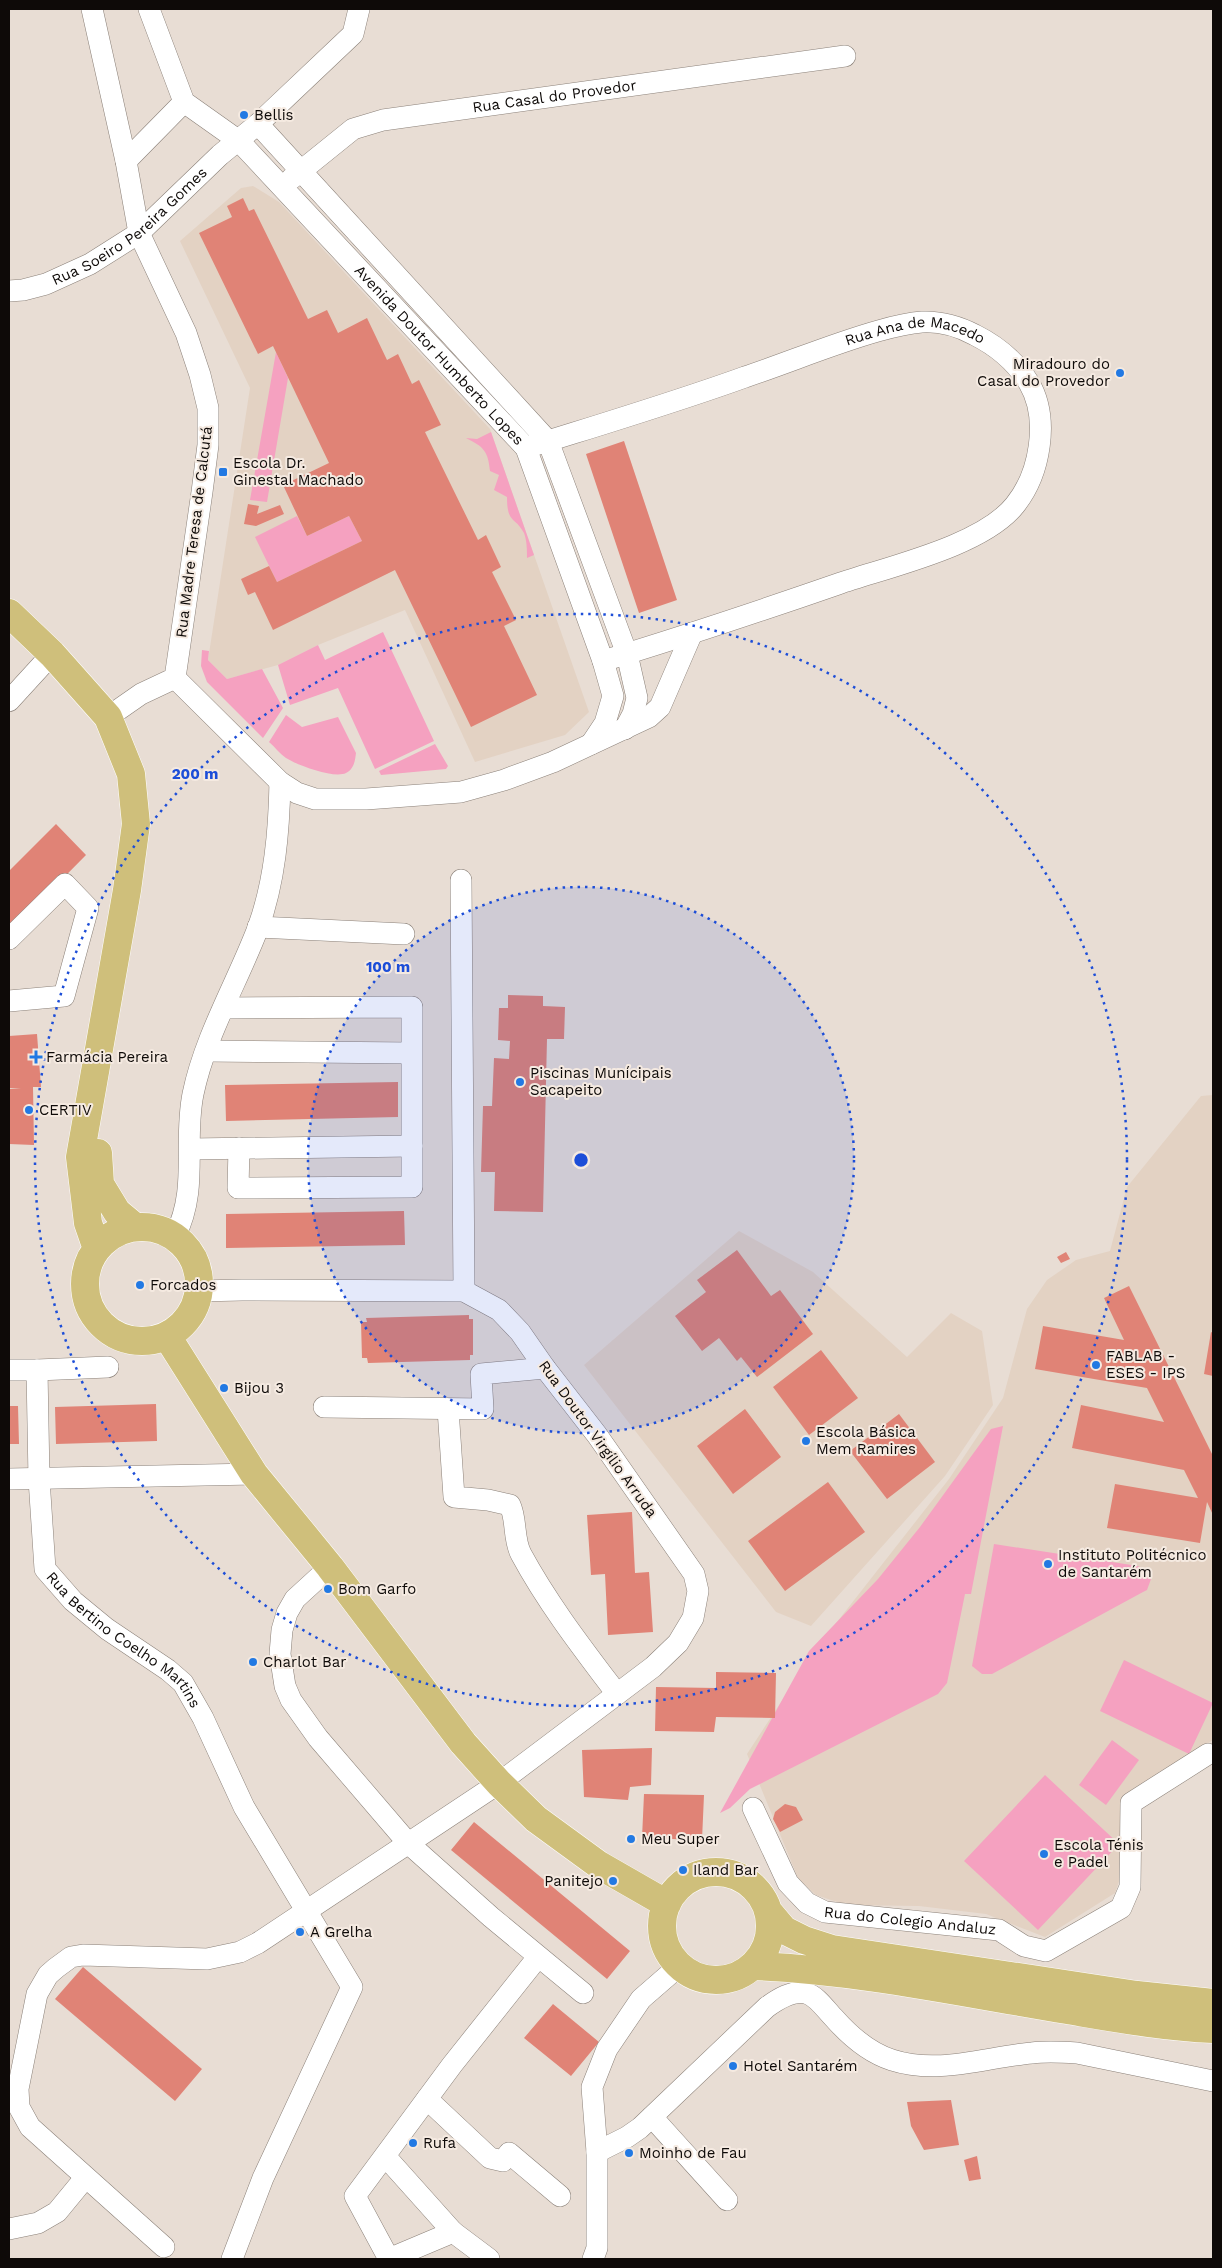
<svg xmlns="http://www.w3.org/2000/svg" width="1222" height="2268" font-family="'Work Sans',sans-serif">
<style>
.built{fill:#e3d2c3}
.green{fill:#f5a1c0}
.building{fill:#e08376}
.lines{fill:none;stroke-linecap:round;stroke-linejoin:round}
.street-casing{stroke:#8b8179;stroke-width:22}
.primary-casing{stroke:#fff;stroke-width:29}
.street{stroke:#fff;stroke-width:21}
.primary{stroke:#cfbf7b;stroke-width:28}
.ring{fill:none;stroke:#1d4ed8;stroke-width:2.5;stroke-dasharray:2.5 5}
.poi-dot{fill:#2279e3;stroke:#f5eae1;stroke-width:2}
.labels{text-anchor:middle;stroke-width:4;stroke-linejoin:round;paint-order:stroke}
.street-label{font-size:15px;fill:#0e0a08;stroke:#f5eae1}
.poi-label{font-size:15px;fill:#0e0a08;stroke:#f5eae1;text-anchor:start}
.centre{fill:#1d4ed8;stroke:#f5eae1;stroke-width:2.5}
.ring-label{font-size:15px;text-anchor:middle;font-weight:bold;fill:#1d4ed8;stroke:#f5eae1;stroke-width:4;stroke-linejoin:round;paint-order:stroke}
</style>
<rect width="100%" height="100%" fill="#e8ddd4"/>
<path class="built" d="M253,186L279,202L490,429L589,712L565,735L475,762L405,610L318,645L278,665L227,679L208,660L250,388L180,241L241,188Z
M1213,1095V1740L1134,1790L1124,1867L1115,1893L1045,1937L986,1914L919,1906L846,1905L816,1895L798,1878L747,1754L815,1650L949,1479L1003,1398L1027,1309L1047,1280L1076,1260L1110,1251L1127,1187L1201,1096Z
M739,1231L813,1272L907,1357L951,1313L982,1331L993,1405L945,1476L811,1626L776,1612L584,1365Z"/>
<path class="green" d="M276,352L288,378L267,502L250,500Z
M491,432L534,555L527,558C527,550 527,541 524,533C515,516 507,524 507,497L494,490L499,475L490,471C488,451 484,447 466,438L477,439Z
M297,516L307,536L349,516L362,541L277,582L255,537Z
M383,632L434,741L375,769L338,688L290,705L278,665L318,645L325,660Z
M202,650L209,651L208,660L227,679L262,669L283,708L263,738L207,682L201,666Z
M286,715L302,727L338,717L356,753C355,761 354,769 346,773C334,779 297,765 286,758C280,754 275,747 269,742Z
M435,744L448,766L446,769L381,775L379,771Z
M1003,1426L971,1594H965L947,1683L938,1694L750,1789L730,1808L720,1813L809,1651L878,1579L920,1527L991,1429Z
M994,1544L1138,1566L1148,1572L1151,1579L1147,1590L1143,1592L992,1674H982L972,1666Z
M1124,1660L1213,1703L1189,1754L1100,1711Z
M1112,1740L1139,1760L1106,1805L1079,1785Z
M1045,1775L1119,1844L1038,1930L964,1861Z"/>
<path class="building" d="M243,198L249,211L254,209L308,319L327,310L338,333L367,318L387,360L398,354L412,384L419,380L441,425L425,432L478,540L486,535L501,567L492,572L516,620L504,626L537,695L471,727L395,570L273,630L255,592L248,595L241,579L269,566L277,582L362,541L349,516L307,536L283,485L329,463L273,346L258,354L199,233L232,217L227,206Z
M624,441L677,600L639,613L586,454Z
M248,504L259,506L257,514L280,505L284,514L256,526L244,524Z
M56,824L86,855L9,933V871Z
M508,995L543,996V1006L565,1007L564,1039H547L543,1212L494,1211L495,1172H481L483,1106H492L494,1058L509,1059L510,1041L498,1040L499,1008H508Z
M37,1034L41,1087H33L34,1145L9,1144V1089L21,1088H9V1036Z
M398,1082V1117L226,1121L225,1085Z
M404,1211L405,1245L226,1248V1214Z
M737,1250L771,1296L780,1290L813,1334L757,1377L741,1357L737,1361L719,1338L702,1351L675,1316L706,1292L697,1280Z
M1066,1252L1070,1259L1061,1263L1057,1257Z
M1129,1286L1213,1456V1515L1207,1502L1200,1543L1107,1528L1115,1484L1198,1498L1184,1470L1072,1448L1081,1405L1164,1422L1147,1388L1035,1369L1043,1326L1124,1340L1104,1298Z
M469,1315V1319H473V1355H470V1360L368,1363L367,1358H362L361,1322H367L366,1318Z
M1211,1332L1213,1333V1376L1204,1374Z
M821,1350L858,1398L809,1435L773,1387Z
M156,1404L157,1441L56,1444L55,1407Z
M9,1406H18L19,1444H9Z
M745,1409L781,1457L733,1494L697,1446Z
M899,1414L935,1462L887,1499L850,1451Z
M828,1482L865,1532L785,1591L748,1541Z
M632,1512L635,1573L649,1572L653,1632L608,1635L605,1574L591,1575L587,1515Z
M716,1672L776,1673L775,1718L716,1717L714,1732L655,1731L656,1687L716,1688Z
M652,1748L651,1785L630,1787L628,1800L584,1797L582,1750Z
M644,1794L704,1795L702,1840L642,1838Z
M785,1804L796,1807L803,1820L780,1832L773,1819L775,1812Z
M474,1822L630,1951L607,1979L451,1850Z
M83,1967L202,2069L175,2101L55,1999Z
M553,2004L599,2042L571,2076L524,2038Z
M951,2100L959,2145L924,2150L911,2126L907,2102Z
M977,2156L981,2179L969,2181L964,2160Z"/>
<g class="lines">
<g class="street-casing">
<g id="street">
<path d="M92,9L126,161L139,233L186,333L200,375L208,408V445L202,492L175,678L141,694L108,717"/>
<path id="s1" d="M149,9L184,102L239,141L526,448L603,661L613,696L605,723L591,744"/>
<path d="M258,124L548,441L627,654L637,698L633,714L625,729"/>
<path d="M126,161L184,102"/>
<path id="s2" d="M291,179L353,129L383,120L845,56"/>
<path id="s3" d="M9,291L23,290L46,284L90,264L139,233L220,155L258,124L353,34L359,9"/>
<path id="s4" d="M526,448C599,425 673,403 745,377C790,362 832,344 878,331C892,327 907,323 922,322C940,321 960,327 975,335C997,346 1016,362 1029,383C1050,419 1040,474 1015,505C983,546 887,567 838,584C760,611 682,637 603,661"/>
<path d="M175,678L280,782L297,793L315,799H366L461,792L504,780L553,762L649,717L660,707L692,633"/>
<path d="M9,701L52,654"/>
<path d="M461,880L464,1291"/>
<path d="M258,927L404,934"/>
<path d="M9,939L65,884L88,908L64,996L9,1001"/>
<path d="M206,1051L411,1053"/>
<path d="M239,1148L238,1188L412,1187V1146"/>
<path d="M191,1149L412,1146V1007L224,1008"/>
<path d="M175,1236C199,1188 183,1144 193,1094C205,1036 237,983 258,928C275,881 279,831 280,782"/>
<path id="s5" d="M9,1370H37L39,1479L45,1569L73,1601L107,1629L168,1670L183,1683L203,1718L244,1807L352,1987L263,2178L232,2259"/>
<path d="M37,1370L108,1367"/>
<path d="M324,1407L483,1409L481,1374L545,1368"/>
<path d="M448,1409L454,1497L488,1500L510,1505C517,1520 513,1539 521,1554C548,1604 583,1649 617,1694"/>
<path d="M9,1479L254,1474"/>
<path d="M330,1567L295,1599L287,1613L282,1630L280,1654L285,1686L291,1700L318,1738L408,1843L491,1917L583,1993"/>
<path id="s6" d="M753,1808L788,1883L807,1903L825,1912L999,1930L1024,1946L1046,1951L1121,1908L1130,1887L1131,1803L1208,1754"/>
<path d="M427,2099L490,2158L503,2161L509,2153L560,2196"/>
<path d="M652,2117L727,2200"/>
<path d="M597,2152L627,2137L640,2128L767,2007C778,1999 792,1990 806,1993C817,1996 826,2010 834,2018C849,2035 870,2053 892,2060C938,2075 986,2057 1032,2053C1047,2051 1062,2052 1077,2053L1213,2081"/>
<path d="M385,2156L453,2232L389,2259L355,2196L452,2065L538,1957"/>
<path d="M9,2229L38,2223L57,2212L85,2178"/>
<path d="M453,2232L489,2259"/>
<path d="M164,2247L30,2127L19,2107L18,2089L37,1994L48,1975L56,1968L71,1957L83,1955L207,1959L240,1952L258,1943L499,1783L653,1667L678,1643L693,1618L698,1591L694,1574L597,1435L545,1368L520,1332L499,1310L464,1291L242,1290L199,1291"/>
<path d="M593,2259L597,2248V2152L592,2087L607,2049L641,1999L679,1966"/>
</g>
</g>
<g class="primary-casing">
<path id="primary" d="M9,613L52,654L108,717L131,774L136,824L127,890L80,1157L88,1223L97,1249
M98,1153L100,1184L117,1212L135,1227
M85 1284a57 57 0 1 1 114 0a57 57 0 1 1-114 0Z
M167,1336L254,1474L330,1567L463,1743L499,1783L536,1819L599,1865L667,1904
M662 1926a54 54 0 1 1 108 0a54 54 0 1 1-108 0Z
M768,1911L784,1930L804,1940L832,1949L1137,1995L1213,2003
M753,1966C858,1970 963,1993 1067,2010C1115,2018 1164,2027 1213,2029"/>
</g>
<use href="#street" class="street"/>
<use href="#primary" class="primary"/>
</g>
<circle cx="581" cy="1160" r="273" fill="#1d4ed8" fill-opacity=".12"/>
<g class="ring">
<circle cx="581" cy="1160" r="273"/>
<circle cx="581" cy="1160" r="546"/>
</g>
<g class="poi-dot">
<circle cx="244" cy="115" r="5"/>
<circle cx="1120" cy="373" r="5"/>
<rect x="218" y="467" width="10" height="10" rx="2.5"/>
<path d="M33.5 1049.5h5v5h5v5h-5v5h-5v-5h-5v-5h5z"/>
<circle cx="520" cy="1082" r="5"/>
<circle cx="29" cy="1110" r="5"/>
<circle cx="140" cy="1285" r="5"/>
<circle cx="1096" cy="1365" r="5"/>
<circle cx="224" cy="1388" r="5"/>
<circle cx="806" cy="1441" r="5"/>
<circle cx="1048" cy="1564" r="5"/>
<circle cx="328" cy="1589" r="5"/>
<circle cx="253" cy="1662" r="5"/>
<circle cx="631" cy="1839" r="5"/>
<circle cx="1044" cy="1854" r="5"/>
<circle cx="683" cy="1870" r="5"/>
<circle cx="613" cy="1881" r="5"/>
<circle cx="300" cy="1932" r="5"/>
<circle cx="733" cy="2066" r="5"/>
<circle cx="413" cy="2143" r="5"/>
<circle cx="629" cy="2153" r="5"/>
</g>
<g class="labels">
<g class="street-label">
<text dy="5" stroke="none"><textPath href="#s2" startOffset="284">Rua Casal do Provedor</textPath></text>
<text dy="5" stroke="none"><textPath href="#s3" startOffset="140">Rua Soeiro Pereira Gomes</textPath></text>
<text dy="5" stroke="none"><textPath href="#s4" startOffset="409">Rua Ana de Macedo</textPath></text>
<text dy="5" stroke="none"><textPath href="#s1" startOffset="460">Avenida Doutor Humberto Lopes</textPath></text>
<text transform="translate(194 532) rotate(-83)" y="5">Rua Madre Teresa de Calcutá</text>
<text transform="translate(598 1439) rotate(54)" y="5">Rua Doutor Virgílio Arruda</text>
<text dy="5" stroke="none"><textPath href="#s5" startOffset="334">Rua Bertino Coelho Martins</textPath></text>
<text dy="5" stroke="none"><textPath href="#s6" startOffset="216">Rua do Colegio Andaluz</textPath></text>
</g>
<g class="poi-label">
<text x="254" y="120">Bellis</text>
<text x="1110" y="369" text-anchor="end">Miradouro do<tspan x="1110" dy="17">Casal do Provedor</tspan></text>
<text x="233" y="468">Escola Dr.<tspan x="233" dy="17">Ginestal Machado</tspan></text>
<text x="46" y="1062">Farmácia Pereira</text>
<text x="530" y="1078">Piscinas Munícipais<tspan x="530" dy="17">Sacapeito</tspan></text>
<text x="39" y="1115">CERTIV</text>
<text x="150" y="1290">Forcados</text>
<text x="1106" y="1361">FABLAB -<tspan x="1106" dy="17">ESES - IPS</tspan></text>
<text x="234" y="1393">Bijou 3</text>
<text x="816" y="1437">Escola Básica<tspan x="816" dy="17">Mem Ramires</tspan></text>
<text x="1058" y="1560">Instituto Politécnico<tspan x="1058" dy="17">de Santarém</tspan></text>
<text x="338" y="1594">Bom Garfo</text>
<text x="263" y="1667">Charlot Bar</text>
<text x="641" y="1844">Meu Super</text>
<text x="1054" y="1850">Escola Ténis<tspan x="1054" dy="17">e Padel</tspan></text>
<text x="693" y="1875">Iland Bar</text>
<text x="603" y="1886" text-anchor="end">Panitejo</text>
<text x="310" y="1937">A Grelha</text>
<text x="743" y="2071">Hotel Santarém</text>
<text x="423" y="2148">Rufa</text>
<text x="639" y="2158">Moinho de Fau</text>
</g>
</g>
<circle cx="581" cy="1160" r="8" class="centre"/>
<g class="ring-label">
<text x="195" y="779">200 m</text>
<text x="388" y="972">100 m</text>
</g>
<rect width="1222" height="2268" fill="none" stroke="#0e0a08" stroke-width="20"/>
</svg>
